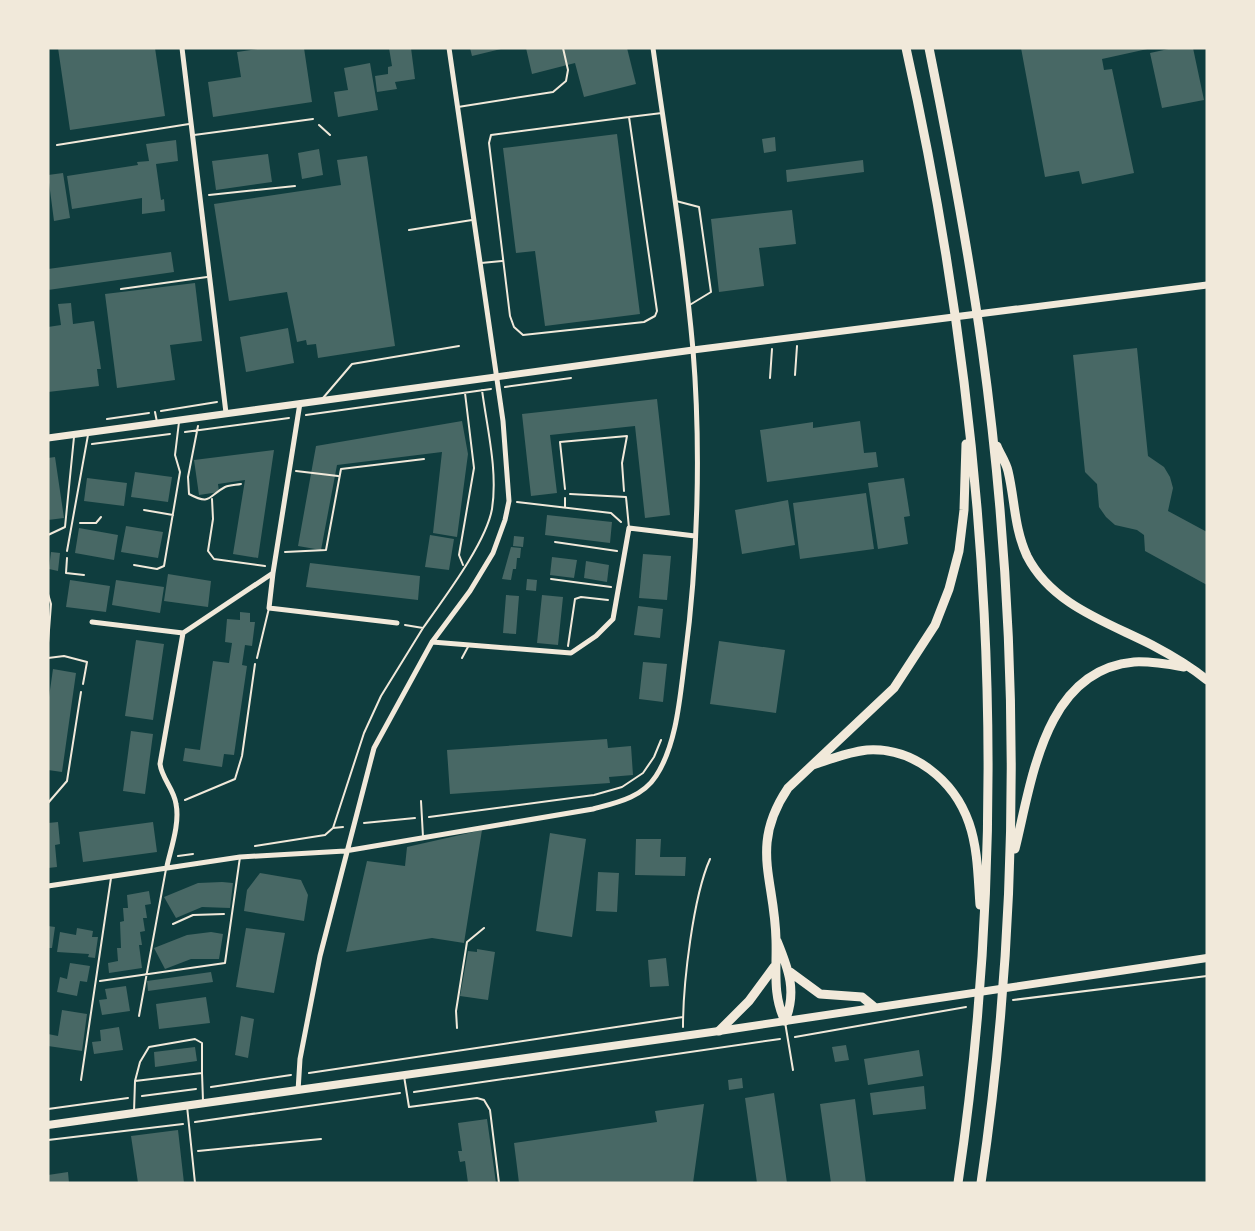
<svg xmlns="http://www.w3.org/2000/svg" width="1255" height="1231" font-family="'DM Sans',sans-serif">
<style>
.building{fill:#486865}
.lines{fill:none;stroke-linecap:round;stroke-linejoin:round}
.path{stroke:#f1e9da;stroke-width:2}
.service{stroke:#f1e9da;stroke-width:2}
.minor{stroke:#f1e9da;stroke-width:5}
.tertiary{stroke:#f1e9da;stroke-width:7}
.secondary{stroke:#f1e9da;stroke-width:8}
.motorway{stroke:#f1e9da;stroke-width:9}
</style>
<rect width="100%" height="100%" fill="#0f3d3e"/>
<path class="building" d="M58,48H155L165,116L70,130Z
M265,48H304L312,102L213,117L208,82L241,77L237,52Z
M389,48H411L415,79L395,82L397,89L377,92L375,76L388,74V67L392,66Z
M470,48H500L501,49L472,56Z
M526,48H627L636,84L584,97L575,63L532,74Z
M1021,48H1152L1102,59L1104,70L1112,69L1134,173L1082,184L1079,171L1045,177Z
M1173,48H1193L1204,100L1162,108L1150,53Z
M370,63L378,110L338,117L334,92L348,90L344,68Z
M617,134L640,314L545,326L535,251L516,253L503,148Z
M775,137L776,151L764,153L762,139Z
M176,140L178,161L156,164L161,200L164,199L165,211L142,214V198L72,209L67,176L138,165L137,162L149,161L146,144Z
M319,149L323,175L302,179L298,153Z
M268,154L272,182L216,190L212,161Z
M367,156L395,346L318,358L316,344L307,345L306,340L297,342L287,292L229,301L214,204L341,185L337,160Z
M863,160L864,172L787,182L786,170Z
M63,173L70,218L54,221L48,175Z
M792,210L796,244L759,248L764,286L719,292L711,219Z
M171,252L174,272L48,290V269Z
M195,283L202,341L170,345L175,380L117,388L105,294Z
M71,303L73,324L94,321L101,369H97L99,386L48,392V327L61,325L58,304Z
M288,328L294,363L246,372L240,337Z
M1137,348L1148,456L1164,467L1170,477L1173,488L1168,511L1207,532V585L1145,551L1144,535L1137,530L1115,525L1106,517L1099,507L1097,484L1085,472L1073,355Z
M657,399L670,515L645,518L635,426L550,435L557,493L531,496L522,414Z
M462,421L468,454L457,537L433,533L442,452L337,465L321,550L298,546L316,446Z
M860,421L864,453L876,452L878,467L767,482L760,430L813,422V428Z
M274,450L258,558L233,554L245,480L218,484L219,492L199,495L194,460Z
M55,457L64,518L48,520V458Z
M135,472L172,477L168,502L131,497Z
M87,478L127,483L124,506L84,501Z
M904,478L910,516L904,517L908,544L878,549L868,483Z
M866,493L874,549L800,559L793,503Z
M788,500L795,545L742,554L735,510Z
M547,515L612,522L610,543L545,535Z
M126,526L163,532L158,558L121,552Z
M79,528L118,535L114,560L75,553Z
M430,535L454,539L449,570L425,567Z
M514,536L524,537L523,547L513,546Z
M511,547L521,548L520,558H517L516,569H513L511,580L502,579Z
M51,552L60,553L58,571L49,569Z
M643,554L671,556L667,600L639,598Z
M552,557L577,560L574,578L550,575Z
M586,561L609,565L607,582L584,578Z
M310,563L420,576L418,600L306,587Z
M168,574L211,581L208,607L164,601Z
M527,579L537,580L536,591L526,590Z
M70,580L110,586L106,612L66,607Z
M116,580L164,587L160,613L112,605Z
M506,595L519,596L516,634L503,633Z
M542,595L563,597L558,645L537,643Z
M638,606L663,609L660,638L634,635Z
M240,612L250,613V622H255L252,646L245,645L242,665L247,666L234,755L224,754L222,767L183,761L185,748L200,750L213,661L229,663L232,643L225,642L227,619L240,620Z
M136,640L164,644L153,720L125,716Z
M719,641L785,650L776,713L710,704Z
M643,662L667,664L663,702L639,699Z
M53,669L76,673L62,772L48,770V704Z
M131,731L153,734L145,794L123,791Z
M607,739L608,748L631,746L633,775L609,777L610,783L450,794L447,750Z
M58,822L60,844L55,845L57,867L48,868V823Z
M153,822L157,852L83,862L79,832Z
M482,830L464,943L432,938L346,952L367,861L405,866L407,847Z
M550,833L586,839L572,937L536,931Z
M636,839H661L660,857H686L685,876L635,875Z
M598,872L619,873L617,912L596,911Z
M260,873L301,880L308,895L304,921L244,911L247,890Z
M222,882L233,883L230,908L202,907L176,918L164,897L198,883Z
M149,891L151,904L145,905L147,918H143L145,931L140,932L142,945H139L142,968L109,973L108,963L118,961L117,948H121L120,922L124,921L123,908H128L127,895Z
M48,926L55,927L52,948H48Z
M77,928L93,931L92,937H98L95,958L88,957L89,954L57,952L60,932L76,935Z
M246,928L285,933L274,993L236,987Z
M211,932L223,934L219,959H191L165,969L154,948L187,935Z
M477,949L495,952L488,1000L460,996L468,951L477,952Z
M666,958L669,986L650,987L648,960Z
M70,963L90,966L87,982L80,981L77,996L57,992L60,977L67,979Z
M211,972L213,982L148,991L147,981Z
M126,986L130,1011L102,1015L99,1000L107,999L105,989Z
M206,997L210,1023L159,1029L156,1004Z
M62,1010L87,1014L82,1051L48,1046V1034L58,1036Z
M241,1016L254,1019L248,1058L235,1055Z
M119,1027L123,1050L94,1054L92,1042L101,1041L100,1030Z
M846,1045L849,1060L835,1062L832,1047Z
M195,1047L197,1061L155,1067L154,1052Z
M919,1050L923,1076L868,1085L864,1059Z
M742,1078L743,1088L729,1090L728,1080Z
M924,1086L926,1109L873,1115L870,1093Z
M774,1093L787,1183H757L745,1098Z
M855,1099L866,1183H831L820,1104Z
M704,1104L693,1183H519L514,1143L657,1122L655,1111Z
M487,1119L496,1183H468L465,1161L460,1162L458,1151H462L458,1123Z
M178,1130L184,1183H138L131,1136Z
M68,1172L69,1183H48V1175Z"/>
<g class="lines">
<path class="path" d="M319,125L330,135
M209,195L295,186
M795,375L797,346
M770,378L772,349
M505,387L571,378
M161,411L217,402
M306,415L491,389
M107,419L149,413
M198,426L188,477L189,494C211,506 208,496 225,487C230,485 236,485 241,484
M185,432L289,418
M92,444L170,434
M296,471L338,476
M565,489L560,442L627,436L622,463L624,491
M565,498V507
M212,499L213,519L208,551L214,559L265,566
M517,502L611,513L621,522
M80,523H96L101,517
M555,542L617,551
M285,552L326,550L341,469L424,459
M67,558L66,573L84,575
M463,565L459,555L474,468L465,393
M551,579L611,587
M48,594L51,604L48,643
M405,625L423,628C444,598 486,543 492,509C498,471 487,428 482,390
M568,646L575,599L581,597L608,600
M48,658L64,656L87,662L83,684
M185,800L235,779L242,756L255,664
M429,817L594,795L622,787L643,773L654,757L661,740
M364,823L415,818
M333,828L343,827
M255,846L325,835L333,828L364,733L381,696L423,628
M178,856L193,854
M173,924L193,915L224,914
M1013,1000L1207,976
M683,1027C683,984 693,897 710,859
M795,1037L966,1007
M309,1073L683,1017
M211,1087L291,1075
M414,1092L780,1039
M142,1096L196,1089
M48,1109L128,1098
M195,1122L400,1093
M48,1140L183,1124
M198,1151L321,1139"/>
<path class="service" d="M458,107L553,92L566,81L568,70L563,48
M629,117L491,135L489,143L510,316L514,327L523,335L644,322L655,316L657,311L629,117L662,113
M194,135L313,119
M57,145L189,124
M676,201L699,207L711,292L688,306
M409,230L472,220
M481,263L502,261
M121,289L207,277
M323,398L352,364L459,346
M155,412L157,422
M570,494L626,497L629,528
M144,510L173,515
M48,535L65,527L74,437
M67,551L88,435
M134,565L157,569L164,566L180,472L175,455L179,422
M257,658L269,608
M462,658L469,645
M421,801L423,837
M48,803L67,781L81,692
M100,981L225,963L240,857
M139,1016L166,869
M785,1022L793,1070
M457,1028L456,1011L467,942L484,928
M404,1076L409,1107L477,1098L484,1100L490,1110L499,1183
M81,1080L111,878
M135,1081L140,1062L149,1047L195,1039L202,1043V1073
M187,1106L195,1183
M134,1112L135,1081L202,1073L203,1101"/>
<path class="minor" d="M182,48L226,413
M273,573L269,608L397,623
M92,622L183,633
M432,642L571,653L596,636L613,619L629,528L695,536
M167,866C171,848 180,823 176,804C174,789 162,779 160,764L183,633L273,573L300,403
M48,886L240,857L345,851L593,809C615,803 642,798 656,776C677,744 680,696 685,658C698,560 701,448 693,350C684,249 667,148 653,48
M298,1091L300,1059L320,956L374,748L432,642L470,591L493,553L505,520L509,501L503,421L449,48"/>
<path class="tertiary" d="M48,438L693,350L1207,285"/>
<path class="secondary" d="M48,1125L719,1031L1207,958"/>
<path class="motorway" d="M906,48C989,419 1014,806 958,1183
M929,48C949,147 968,247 982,348C1020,625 1022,906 981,1183
M997,446C1000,454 1006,462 1008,471C1015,500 1014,528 1027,556C1052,605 1107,622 1152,645C1171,655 1191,667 1207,680
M813,765C831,759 848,752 867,750C913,747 954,780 969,823C978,849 978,878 980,905
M1015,849C1032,781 1044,670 1134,662C1150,661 1167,664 1184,667
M777,941C789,970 797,992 785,1021
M790,972L820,994L862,997L873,1006
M785,1021C772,994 777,969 776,940C775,879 749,846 788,788L894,688L935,625L949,589L959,551L964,510L966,444
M719,1031L749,1001L774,967"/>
</g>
<rect width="1255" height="1231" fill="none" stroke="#f1e9da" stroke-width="99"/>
</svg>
